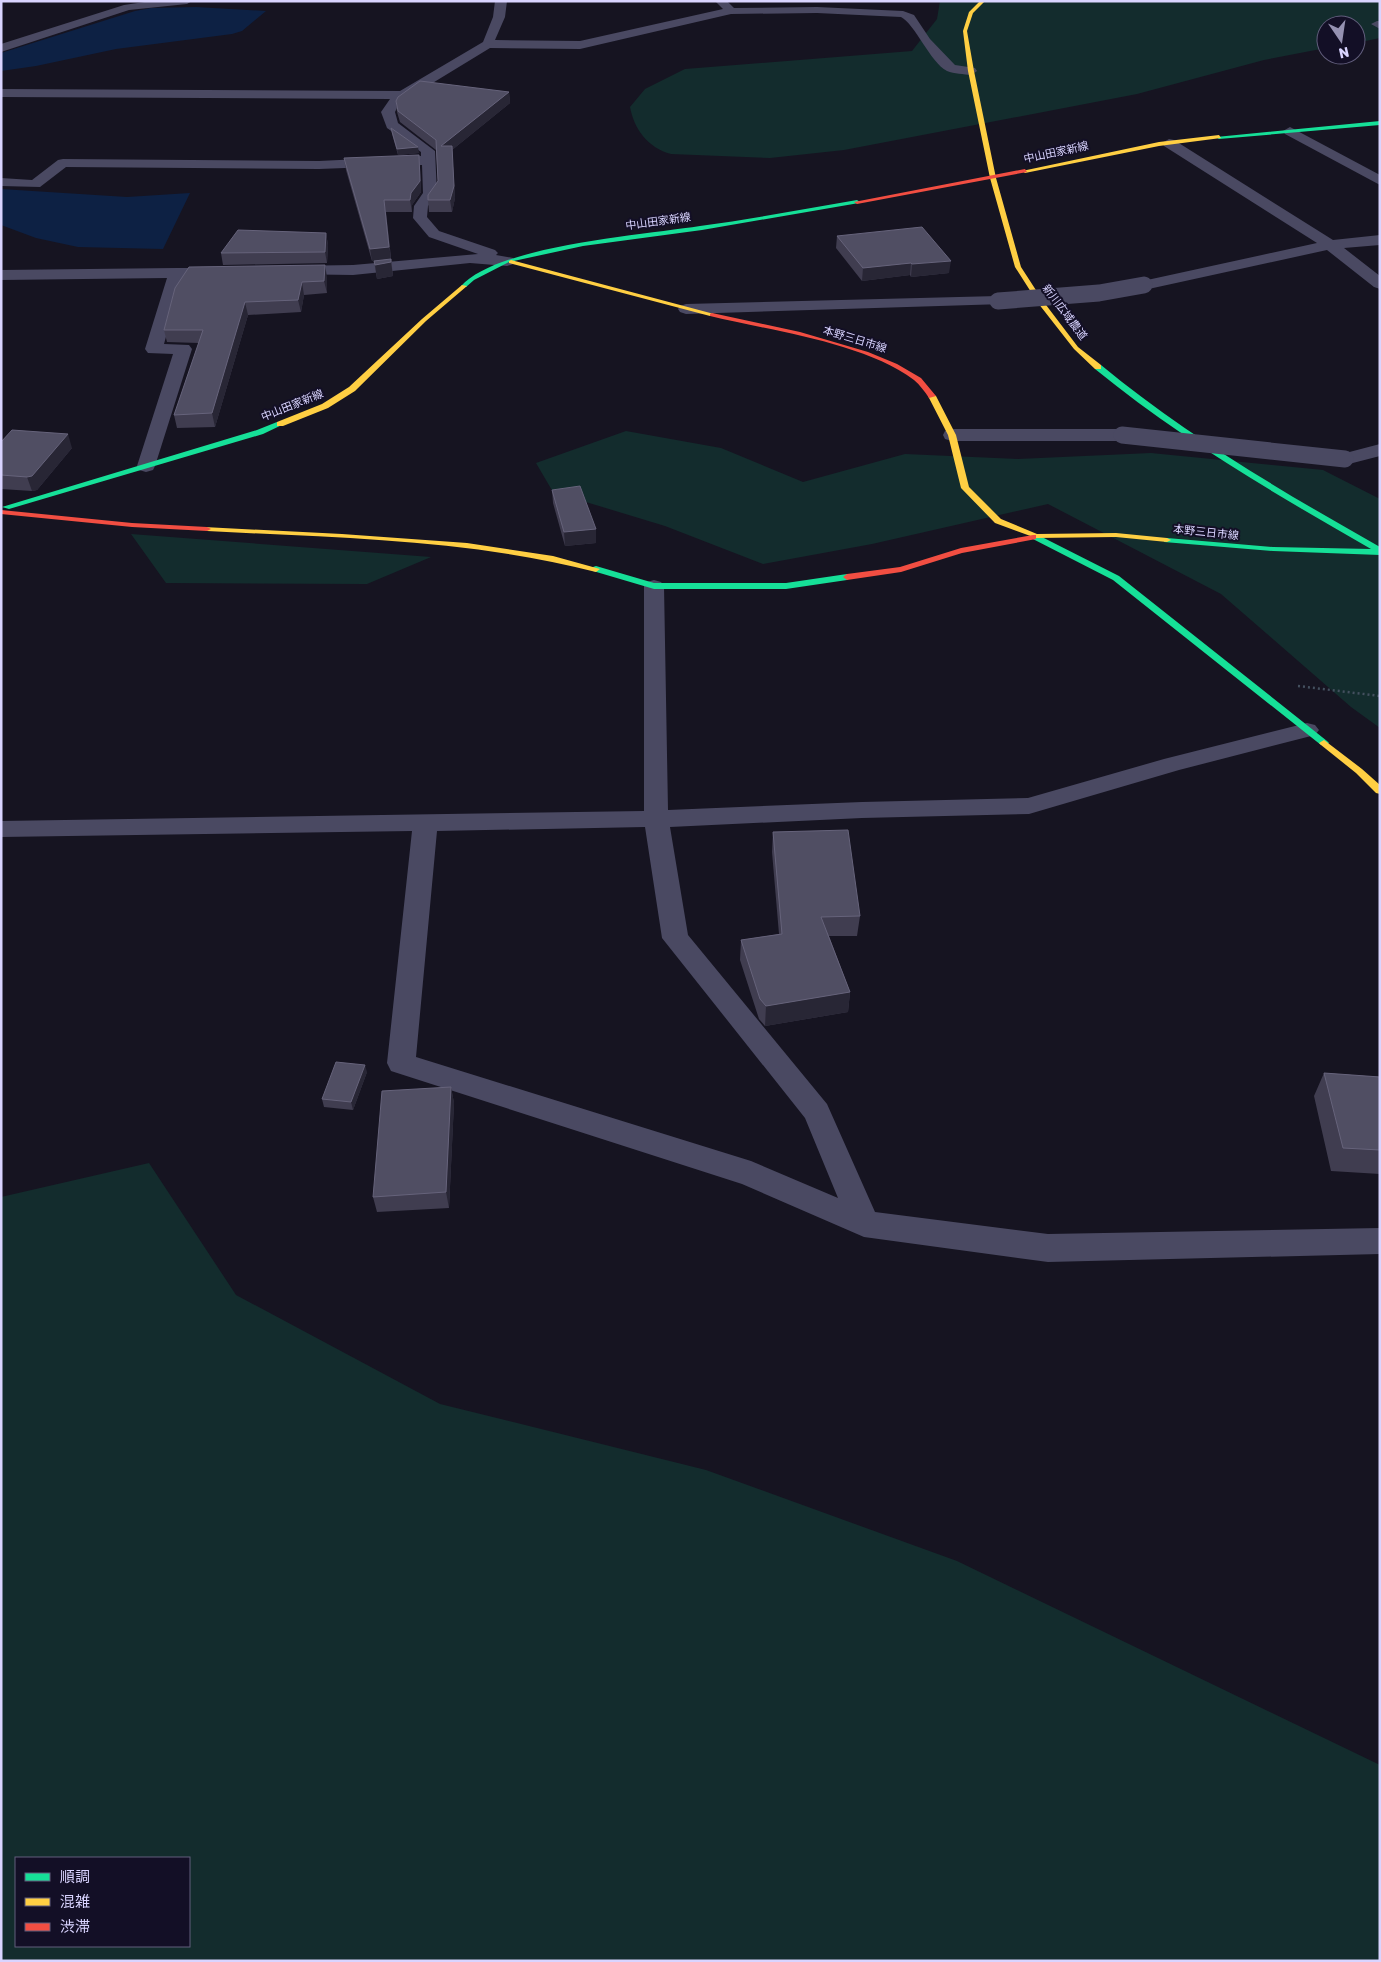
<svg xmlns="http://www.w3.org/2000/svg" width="1381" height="1962" font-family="Rubik,'Noto Sans JP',sans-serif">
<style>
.green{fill:#132c2d;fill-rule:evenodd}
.water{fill:#0d2144}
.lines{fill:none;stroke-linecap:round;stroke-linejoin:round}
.path{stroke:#44505f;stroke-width:2.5;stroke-dasharray:2 3;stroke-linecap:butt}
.street{fill:#4a4962;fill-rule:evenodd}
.fast{fill:#16e098;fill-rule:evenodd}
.slow{fill:#ffcf43;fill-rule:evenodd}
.jam{fill:#f24e42;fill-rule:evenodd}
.street-bridge{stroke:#4a4962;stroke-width:17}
.wall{fill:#403d50}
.shaded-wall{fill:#282635}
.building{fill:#504e63;stroke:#66637b}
.labels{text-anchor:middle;stroke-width:4;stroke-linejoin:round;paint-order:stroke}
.far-street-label{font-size:11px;fill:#d9d4ff;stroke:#130f26}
</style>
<rect width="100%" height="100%" fill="#161421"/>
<path class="green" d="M940,1H1380V38L1356,43V25H1326V48L1264,60L1137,94L844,150L770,158L671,154C648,148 634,129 630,107L645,89L685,69L912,51L937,19Z
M626,431L721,448L803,482L905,454L1018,459L1151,453L1323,470L1380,499V728L1351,707L1221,594L1048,504L872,544L763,564L665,526L553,492L536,463Z
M131,534L431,557L367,584L166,583Z
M149,1163L236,1295L440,1404L706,1470L957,1561L1380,1765V1961H1V1197ZM16,1858H189V1946H16Z"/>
<path class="water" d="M196,7L266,11L242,31L232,34L116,49L36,66L1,71V53L135,11L151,8Z
M1,189L127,197L190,193L163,249L78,247L36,238L1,225Z"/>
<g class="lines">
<path class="path" d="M1298,686L1380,696"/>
<path class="street" d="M151,1H192L187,4L129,10L1,52V44L124,5Z
M495,1H507L505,17L495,40L580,41L723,9L715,1H727L734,8L817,7L903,11L914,15L930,39L955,65L975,68L977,71L971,75C964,74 954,74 947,71C930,62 915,24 901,17L817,13L731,14L580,49L490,48L408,98L399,104L395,112L398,123L435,151L437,193L428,206L427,217L439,231L495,250L498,253L496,255L513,258L515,261L513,264L507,266L470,263L353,275L284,274L282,271L284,268L290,266L353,265L478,254L429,237L413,218L414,206L423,193L422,165L319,169L66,167L40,187L1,186V178L32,180L58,160L63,159L319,161L421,156V152L387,128L381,112L390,99L1,97V89L400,91L483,42L493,17Z
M1377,21H1380V29L1371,24Z
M1290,127L1380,175V185L1285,134L1283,131Z
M1169,139L1174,140L1333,240L1380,235V245L1344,248L1380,276V289L1374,287L1327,250L1144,290L1138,288L1136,285L1138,282L1317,243L1164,146L1162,143Z
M176,268H222L228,270L230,273L228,276L222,278H182L164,344L189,345L192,349L155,466L153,470L146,472L139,470L137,466L173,354L148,353L145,349L167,278L1,280V270Z
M998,296L1004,298L1006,301L1004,304L686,314L680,312L678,309L680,306L686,304Z
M952,429H1122L1129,431L1131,435L1129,439L1122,441H952L945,439L943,435L945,431Z
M1380,444V456L1345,465L1338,463L1336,459L1338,455Z
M654,580L661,582L664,586L668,810L862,802L1028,798L1164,759L1307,723L1315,725L1319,730L1315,735L1179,770L1029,814L862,818L670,827L688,935L827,1104L875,1212L1048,1234L1380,1228V1254L1048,1262L864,1237L742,1184L391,1071L387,1063L412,831L1,837V821L644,811V586L647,582ZM645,827L662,938L805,1118L838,1198L751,1161L416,1057L437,831Z"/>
<path class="fast" d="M1380,121V125L1219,139L1216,137Z
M857,200L860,202L859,203L702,230L583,246L509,262L474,280L466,287L461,286C499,245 643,235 700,226C753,219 805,209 857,200Z
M1095,365H1101C1187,436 1283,492 1380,547V555L1273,551L1164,542V538H1167L1273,547L1371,549C1275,494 1181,439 1095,369Z
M277,422L284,424L263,434L9,509L2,507L257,430Z
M1036,534L1119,576L1327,741L1329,743L1327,745H1321L1113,580L1029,537Z
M596,566L654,583H786L847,574L851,577L847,580L786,589H654L593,571V567Z"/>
<path class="slow" d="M980,1H985L973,13L967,31L974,71L996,178L1021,267L1043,301L1078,347L1101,365V369H1095L1074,349L1038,303L1015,267L990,178L968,71L963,31L969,12Z
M1219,135L1221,138L1159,146L1025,173L1022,171L1159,142Z
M511,260L714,314L715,315L710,316L509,263V261Z
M462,285L467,286L426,321L355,391L328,408L283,426H277V422L322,404L349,387L422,319Z
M929,394L936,396L956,435L969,487L1001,519L1037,534L1116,533L1167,538L1171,540L1167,542L1116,537L1036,538L995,523L961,488L948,435L928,396Z
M204,527L342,534L467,543L553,556L600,569L596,572C469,539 337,538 207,531L203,529Z
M1324,740L1362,769L1380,785V794L1376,793L1356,773L1321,745L1319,743Z"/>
<path class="jam" d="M1025,169L1027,172L857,204L854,202Z
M712,313L800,332L868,352L897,364L921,378L936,396L929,398C925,392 920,385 914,380C863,342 771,331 710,316V314Z
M1,510L132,523L207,527L211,529L207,531L132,527L1,514Z
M1033,535H1036V539L962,553L901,572L847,580L843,577L847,574L900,567L961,548Z"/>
<path class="street-bridge" d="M998,301L1099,293L1144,285
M1122,435L1345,459"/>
</g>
<path class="wall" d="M509,92L510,103L452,150L455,198L452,212H429L428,200L438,181L436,150L400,122L397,112L396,101Z
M391,128L419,153L398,155L392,134Z
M344,158L420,167L421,192L412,205V212H386L393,276L377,279L374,261H372L346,170Z
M326,233L328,245L327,263L223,265L221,253Z
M837,236L949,273L911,277L910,275L862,281L836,248Z
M327,277V293L304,295L301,312L248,315L215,427L177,428L174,415L199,343L167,342L164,330L175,288Z
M1,442L72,448L37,490L32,491L1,489Z
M552,490L596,529V543L565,546L553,503Z
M773,832L860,916L857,936H829L850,992L848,1012L765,1026L759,1019L740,960L741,940L779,934L772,852Z
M367,1072L353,1110L324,1107L322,1099Z
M1324,1073L1380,1077V1174L1331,1171L1314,1096Z
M451,1087L454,1103L449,1208L377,1212L373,1197Z"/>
<path class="shaded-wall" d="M509,92L510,103L452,150L455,198L452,212L441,146Z
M418,147L419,153L398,155L397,149Z
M419,155L420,167L421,192L412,205V212L410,200L411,193Z
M384,200L391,260L372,261L370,249Z
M326,233L328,245L327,263L325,252Z
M951,261L949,273L911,277L912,264Z
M391,262L393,276L377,279L375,265Z
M911,263L910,275L862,281L863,268Z
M325,265L327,277V293L324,281Z
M302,282L304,295L301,312L298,300Z
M245,302L248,315L215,427L212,413Z
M68,434L72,448L37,490L32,491L27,477Z
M596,529V543L565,546L564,532Z
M850,992L848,1012L765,1026L766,1006Z
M365,1065L367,1072L353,1110L351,1102Z
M451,1087L454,1103L449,1208L446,1192Z"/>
<path class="building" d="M420,81L509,92L441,146H452L454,186L450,200H428V195L438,181L436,140L398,111L396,101L398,97Z
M391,128L418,147L397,149Z
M419,155L420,181L411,193L410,200H384L389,247L370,249L344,158Z
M922,227L951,261L912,264L911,263L863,268L837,236Z
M238,230L326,233L325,252L221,253Z
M391,259V262L375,265L374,261Z
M325,265L324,281L302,282L298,300L245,302L212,413L174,415L203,330H164L175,288L189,267Z
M12,430L68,434L32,476L27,477L1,475V442Z
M580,486L596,529L564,532L552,490Z
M848,830L860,916L821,917L850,992L766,1006L760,999L741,940L782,934L773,832Z
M336,1062L365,1065L351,1102L322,1099Z
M1324,1073L1380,1077V1150L1343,1148Z
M451,1087L446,1192L373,1197L382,1091Z"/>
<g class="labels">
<g class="far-street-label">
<text transform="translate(1056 152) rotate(-12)" y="4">中山田家新線</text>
<text transform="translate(658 221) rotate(-8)" y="4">中山田家新線</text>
<text transform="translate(1065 312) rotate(53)" y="4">新川広域農道</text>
<text transform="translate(855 339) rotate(17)" y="4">本野三日市線</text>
<text transform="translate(292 405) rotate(-22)" y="4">中山田家新線</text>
<text transform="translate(1206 532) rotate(6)" y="4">本野三日市線</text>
</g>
</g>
<rect width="1381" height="1962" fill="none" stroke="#d9d4ff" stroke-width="5"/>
<rect x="15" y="1857" width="175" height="90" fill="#130f26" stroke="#625e7d"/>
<rect x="25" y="1873" width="25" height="8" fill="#16e098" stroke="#625e7d"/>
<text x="60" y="1882" font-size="15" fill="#d9d4ff">順調</text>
<rect x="25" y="1898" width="25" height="8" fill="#ffcf43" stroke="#625e7d"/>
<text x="60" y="1907" font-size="15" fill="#d9d4ff">混雑</text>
<rect x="25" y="1923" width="25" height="8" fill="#f24e42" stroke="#625e7d"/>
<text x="60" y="1932" font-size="15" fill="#d9d4ff">渋滞</text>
<g transform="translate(1341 40) rotate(167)"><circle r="24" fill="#130f26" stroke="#625e7d"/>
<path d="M0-4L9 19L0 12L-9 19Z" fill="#9591b1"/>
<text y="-8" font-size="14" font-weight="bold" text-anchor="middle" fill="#d9d4ff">N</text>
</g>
</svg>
